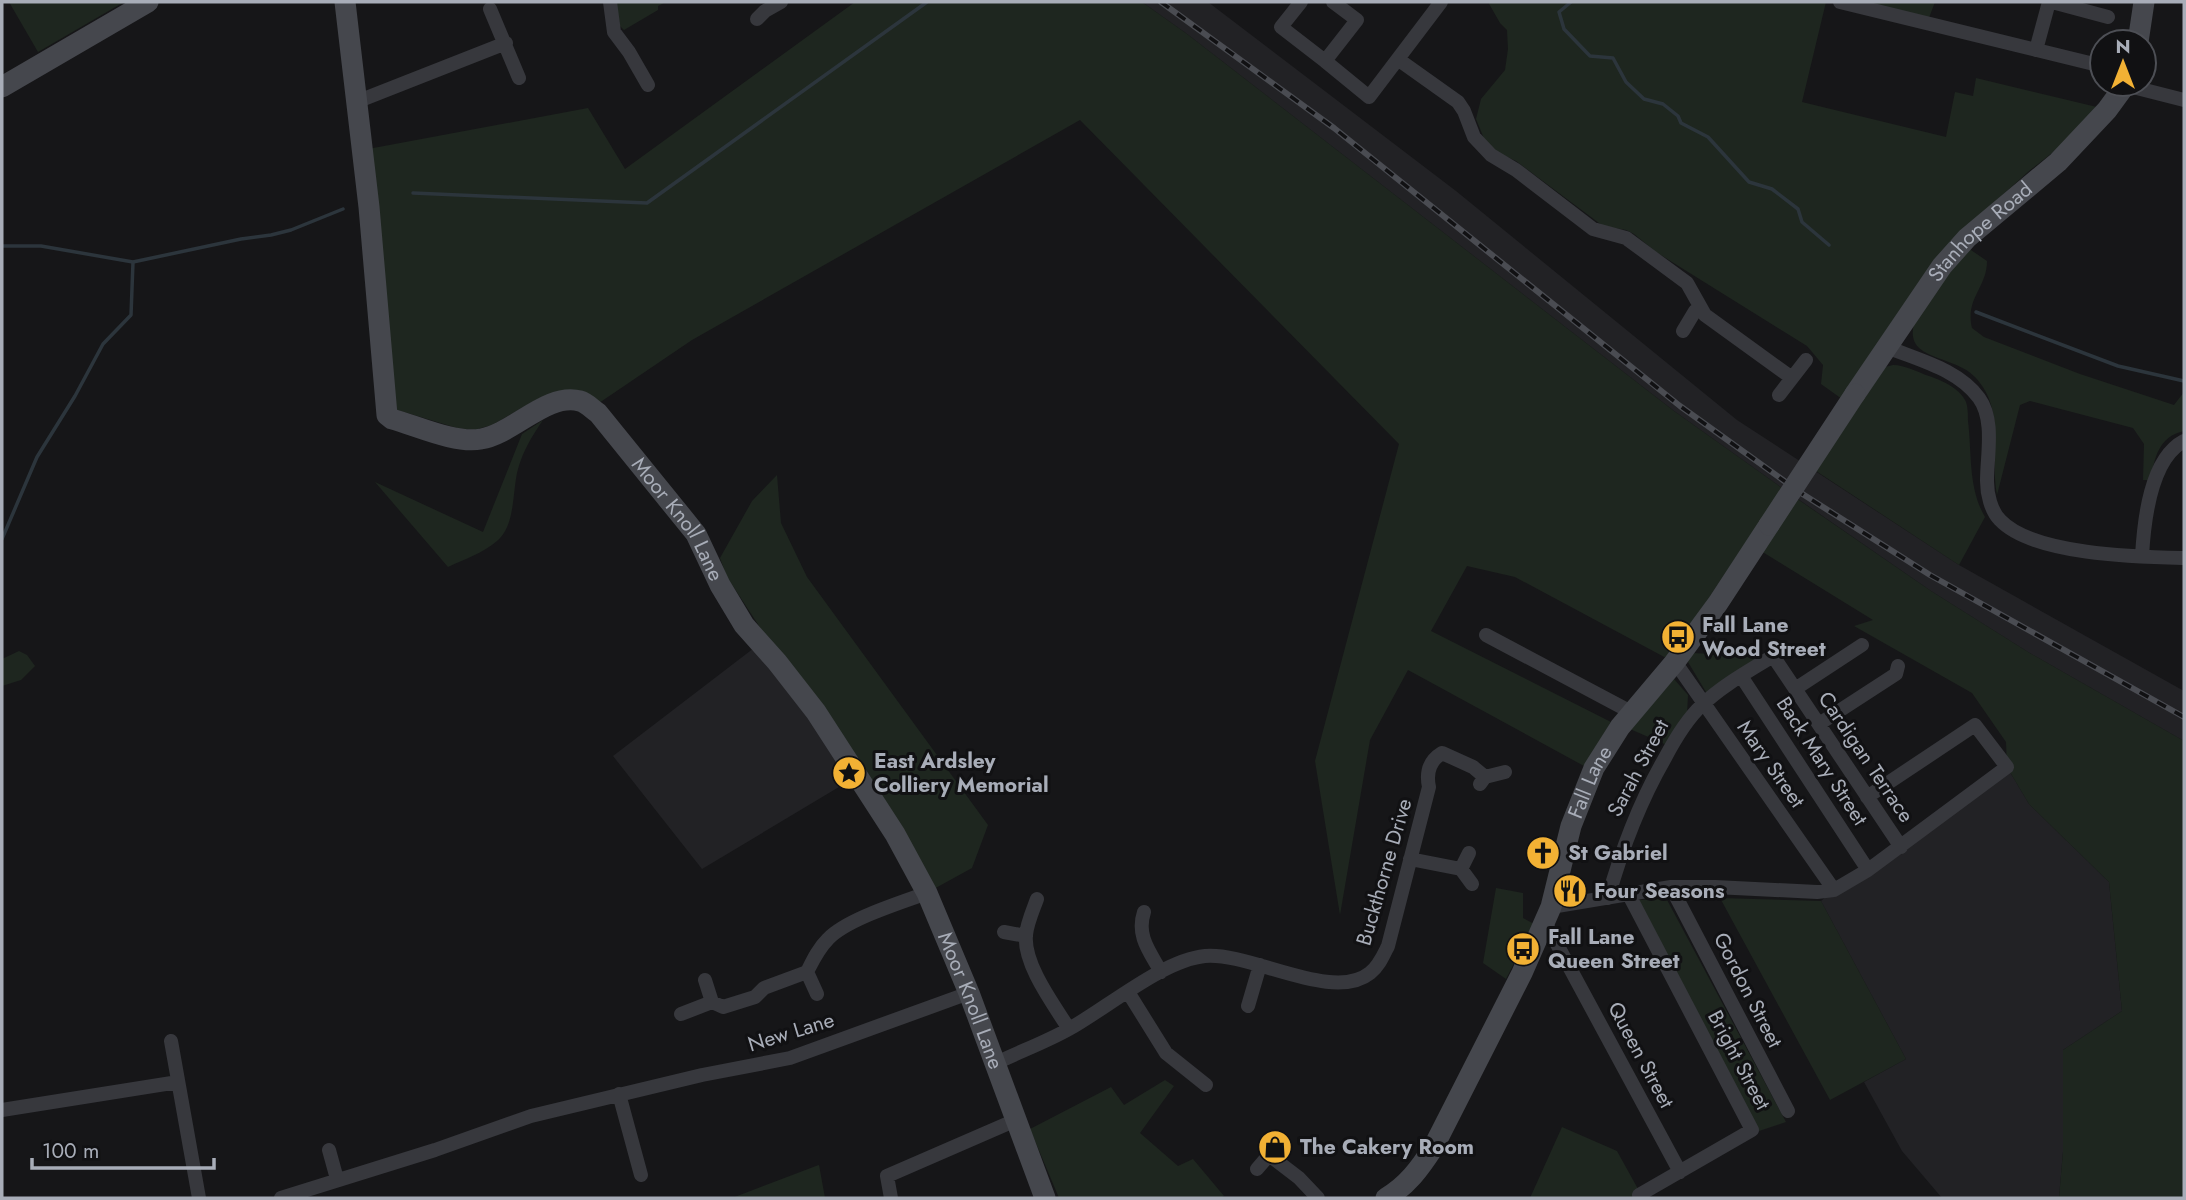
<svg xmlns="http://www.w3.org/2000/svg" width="2186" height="1200" font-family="Jost,sans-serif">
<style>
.built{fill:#222225}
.green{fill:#1e261f}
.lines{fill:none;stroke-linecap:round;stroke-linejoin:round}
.stream{stroke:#2c353c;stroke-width:3.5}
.street{stroke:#37383d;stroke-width:14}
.secondary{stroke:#45474d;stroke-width:21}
.rail-casing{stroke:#4a4c52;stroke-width:6}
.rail{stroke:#111113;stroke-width:3.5;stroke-dasharray:10;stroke-linecap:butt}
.secondary-bridge{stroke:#45474d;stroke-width:21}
.labels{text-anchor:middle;stroke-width:6;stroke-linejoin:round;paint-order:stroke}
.street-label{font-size:21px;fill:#a8adb8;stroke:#111113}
.poi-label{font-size:21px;font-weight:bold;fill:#a8adb8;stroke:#111113;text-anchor:start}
</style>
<rect width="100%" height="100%" fill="#161618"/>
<path class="built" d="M1142,2H1208L1456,191L1737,420L1959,565L2184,691V741L2028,652L1931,591L1782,488L1674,411L1187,34Z
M754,648L803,708L849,781L702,869L613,756Z
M2007,767L2029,804L2109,882L2122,1011L2063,1050V1152L2059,1198H1942L1902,1151L1864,1082L1906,1059L1821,901L1834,890Z"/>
<path class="green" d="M9,2H124L38,52Z
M616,2H666L658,6V10L624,30L620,26Z
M855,2H1142L1187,34L1674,411L1782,488L1668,659L1515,577L1467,566L1431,631L1611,722L1584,766L1408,670L1370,740L1340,915L1315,761L1399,444L1080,120L692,340L599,403L541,397L492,425L474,430L457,428L394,409L368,149L588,108L625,169Z
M1488,2H1826L1802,102L1946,137L1955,92L1973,96L1976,78L2101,108L2075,135L2029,171L1953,240L1842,399L1821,384L1823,365L1807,346L1656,252L1634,234L1626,230L1603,226L1516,161L1496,152L1485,141L1476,119L1481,99L1505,70L1508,49L1507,30L1500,23Z
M1840,2H1935L1927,23Z
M1968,248L1987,261C1987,288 1965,298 1972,328L1984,337L2080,374L2174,405L2184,392V431C2159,436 2154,458 2151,480H2143L2144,444L2133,428L2030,401L2020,405L1997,495C1989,454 2007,411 1975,377C1953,353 1899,362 1916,318Z
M1893,365C1905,365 1917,372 1929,376C1941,380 1959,388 1965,400C1968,405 1968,415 1968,421C1972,453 1968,488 1985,517L1959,565L1816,471L1885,367Z
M543,420C532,436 523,451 518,469C512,491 516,525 497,541C483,553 465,559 448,567L375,482L483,532L522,434Z
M777,475L781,523L807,577L988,825L972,868L932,890L727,577L720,558L752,501Z
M1796,498L1931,591L2028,652L2184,741V1198H2059L2063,1152V1050L2122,1011L2109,882L2029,804L2007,767L2006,742L1972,693L1854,626L1873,620L1761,551Z
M19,651L27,655L35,666L21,680L2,686V659Z
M1691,653L1763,656L1710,692H1706L1688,662Z
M1674,679L1688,695L1687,715L1669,746L1630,729Z
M1496,888L1523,893V918L1534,924L1506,979L1483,963Z
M1666,898L1786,1122L1759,1131L1638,905L1640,900Z
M1720,898L1821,901L1906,1059L1830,1100Z
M1165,1080L1174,1086L1140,1133L1178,1166L1193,1159L1224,1196L1221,1198H1059L1030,1129L1111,1087L1124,1105Z
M1562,1127L1617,1151L1643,1198H1530Z
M819,1165L825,1198H732L816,1166Z"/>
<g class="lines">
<path class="stream" d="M1571,2L1559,12L1564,29L1590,56L1613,58L1626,82L1644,99L1663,104L1678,116L1681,123L1708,137L1749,182L1772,189L1798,209L1802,222L1829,245
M413,193L647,203L927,2
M2,246H41L133,262L241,239L271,235L291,230L343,209
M1976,312L2118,366L2184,381
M2,539L37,457L75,396L103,344L131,315L133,262"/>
<path class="street" d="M610,2L614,32L629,52L648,85
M1301,2L1281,27L1325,61L1357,20L1333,2
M1840,2L2102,66
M2052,2L2108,17
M490,9L519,78
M757,19L765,11L781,2
M2036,50L2049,2
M1399,60L1458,102L1464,111L1474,137L1491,155L1516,170L1593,229L1626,238L1687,283L1705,315L1792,378
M1325,61L1369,97L1441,2
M2125,85L2184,100
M356,102L506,43
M1683,331L1695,311L1700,309
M1887,347C1918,360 1958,369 1979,398C1995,420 1987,455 1987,481C1987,494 1991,511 2000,520C2033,555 2138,557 2184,558
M1779,395L1806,360
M2142,556C2144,521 2150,459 2184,441
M1486,635L1631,712
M1674,663L1680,669L1834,890
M1741,676L1868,870
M1795,689L1862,645
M1819,724L1896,674L1898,666
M1480,784L1485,777L1505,772
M1410,859L1461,869L1472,884
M1461,869L1469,853
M1671,887L1788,1111
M1628,893L1752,1130L1639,1195
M1608,898C1622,848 1639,803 1665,758C1675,739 1686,720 1702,705C1723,685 1749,671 1773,656L1901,847
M1037,899C1033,910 1027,923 1026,935C1023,964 1054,1005 1069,1029
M1551,907L1671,887H1715L1817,892L1834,890L1868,870L2007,767L1975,725L1867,797
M1144,912C1136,936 1150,952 1161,972
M1545,922L1680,1172
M1004,932L1026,936
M807,972L817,994
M705,980L712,1002
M1128,992L1166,1053L1206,1085
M1248,1006L1260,965
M681,1014L712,1002L723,1007L755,997L764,988L807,972C813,960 818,949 828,939C847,919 900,903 927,893
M171,1041L199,1198
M996,1063C1021,1051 1046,1042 1069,1029C1107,1008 1163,960 1205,956C1251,952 1333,1003 1370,973C1379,966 1383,956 1388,946L1429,787C1426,773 1429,761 1442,753L1473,767L1485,777
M619,1094L641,1175
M2,1110L178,1082
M329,1150L337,1179
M1269,1155L1299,1178L1318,1198
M1257,1169L1281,1141
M281,1198L435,1150L531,1116L702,1075L790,1058L969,993
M891,1198L887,1176L1016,1120"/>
<g class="secondary">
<path id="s1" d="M345,2L369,207L387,415L392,419C417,426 456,444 481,439C513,434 547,392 580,401C587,403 592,409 598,413L696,534L720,585L744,625L777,662L816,712L895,834L927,893L969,993L1045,1198"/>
<path d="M2138,42L2144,2"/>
<path d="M2,87L148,2"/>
<path id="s2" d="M1855,394L1942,266L1967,238L2058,162L2107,110L2126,84"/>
<path id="s3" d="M1386,1198C1407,1186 1420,1168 1433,1148L1522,973L1551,907L1571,826L1594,768L1620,727L1674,663L1718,603L1769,525"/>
</g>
<g class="rail-casing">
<path id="rail" d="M1161,2L1334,128L1680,406L1801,493L1930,575L2184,717"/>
</g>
<use href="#rail" class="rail"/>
<path class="secondary-bridge" d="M1769,525L1855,394"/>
</g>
<defs>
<g id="bus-disc" transform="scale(1.75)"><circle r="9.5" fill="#f2b134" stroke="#111113"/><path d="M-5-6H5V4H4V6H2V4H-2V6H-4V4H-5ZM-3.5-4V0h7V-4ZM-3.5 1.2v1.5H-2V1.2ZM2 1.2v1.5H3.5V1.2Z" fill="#111"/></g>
<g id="sight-disc" transform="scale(1.75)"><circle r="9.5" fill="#f2b134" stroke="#111113"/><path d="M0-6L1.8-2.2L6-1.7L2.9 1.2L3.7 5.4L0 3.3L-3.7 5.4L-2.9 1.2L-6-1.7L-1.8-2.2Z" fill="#111"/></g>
<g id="church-disc" transform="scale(1.75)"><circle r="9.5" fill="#f2b134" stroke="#111113"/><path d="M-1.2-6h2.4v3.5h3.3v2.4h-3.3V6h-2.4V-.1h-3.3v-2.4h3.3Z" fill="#111"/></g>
<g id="restaurant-disc" transform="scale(1.75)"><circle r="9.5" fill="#f2b134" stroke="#111113"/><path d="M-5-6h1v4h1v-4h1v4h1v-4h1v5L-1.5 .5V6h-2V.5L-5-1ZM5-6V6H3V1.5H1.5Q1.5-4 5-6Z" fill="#111"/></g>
<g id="shop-disc" transform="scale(1.75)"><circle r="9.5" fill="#f2b134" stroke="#111113"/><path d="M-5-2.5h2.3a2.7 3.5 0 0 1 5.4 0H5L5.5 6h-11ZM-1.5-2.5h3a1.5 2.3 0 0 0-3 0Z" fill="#111"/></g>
</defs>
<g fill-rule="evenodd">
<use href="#bus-disc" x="1678" y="637"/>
<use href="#sight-disc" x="849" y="773"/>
<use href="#church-disc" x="1543" y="853"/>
<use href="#restaurant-disc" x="1570" y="891"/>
<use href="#bus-disc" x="1523" y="949"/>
<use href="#shop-disc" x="1275" y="1147"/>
</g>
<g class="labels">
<g class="street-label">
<text dy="7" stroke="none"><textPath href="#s2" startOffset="206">Stanhope Road</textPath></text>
<text dy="7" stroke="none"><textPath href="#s1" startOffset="777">Moor Knoll Lane</textPath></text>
<text transform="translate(1866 757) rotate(56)" y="7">Cardigan Terrace</text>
<text transform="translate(1822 761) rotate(57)" y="7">Back Mary Street</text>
<text transform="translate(1771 764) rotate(55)" y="7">Mary Street</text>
<text transform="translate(1638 768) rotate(-62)" y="7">Sarah Street</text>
<text dy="7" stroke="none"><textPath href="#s3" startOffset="469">Fall Lane</textPath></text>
<text transform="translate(1384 872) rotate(-74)" y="7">Buckthorne Drive</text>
<text transform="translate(1748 990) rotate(63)" y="7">Gordon Street</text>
<text dy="7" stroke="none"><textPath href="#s1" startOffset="1344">Moor Knoll Lane</textPath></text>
<text transform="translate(791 1032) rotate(-17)" y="7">New Lane</text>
<text transform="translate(1641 1055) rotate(62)" y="7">Queen Street</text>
<text transform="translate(1739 1060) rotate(62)" y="7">Bright Street</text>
</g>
<g class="poi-label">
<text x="1702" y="632">Fall Lane<tspan x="1702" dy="24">Wood Street</tspan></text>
<text x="874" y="768">East Ardsley<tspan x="874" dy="24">Colliery Memorial</tspan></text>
<text x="1568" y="860">St Gabriel</text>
<text x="1594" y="898">Four Seasons</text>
<text x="1548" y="944">Fall Lane<tspan x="1548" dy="24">Queen Street</tspan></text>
<text x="1300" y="1154">The Cakery Room</text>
</g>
</g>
<rect width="2186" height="1200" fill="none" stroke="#a8adb8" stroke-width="7"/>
<g transform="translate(2123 63)"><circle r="33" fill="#111113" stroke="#4d4f55" stroke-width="2"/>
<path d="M0-5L12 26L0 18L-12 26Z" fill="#f2b134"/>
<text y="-10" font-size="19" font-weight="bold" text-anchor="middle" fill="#a8adb8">N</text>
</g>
<path d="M32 1158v10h182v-10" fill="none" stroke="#a8adb8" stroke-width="3.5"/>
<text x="42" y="1158" font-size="21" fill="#a8adb8" stroke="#111113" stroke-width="5" paint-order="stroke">100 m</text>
</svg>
